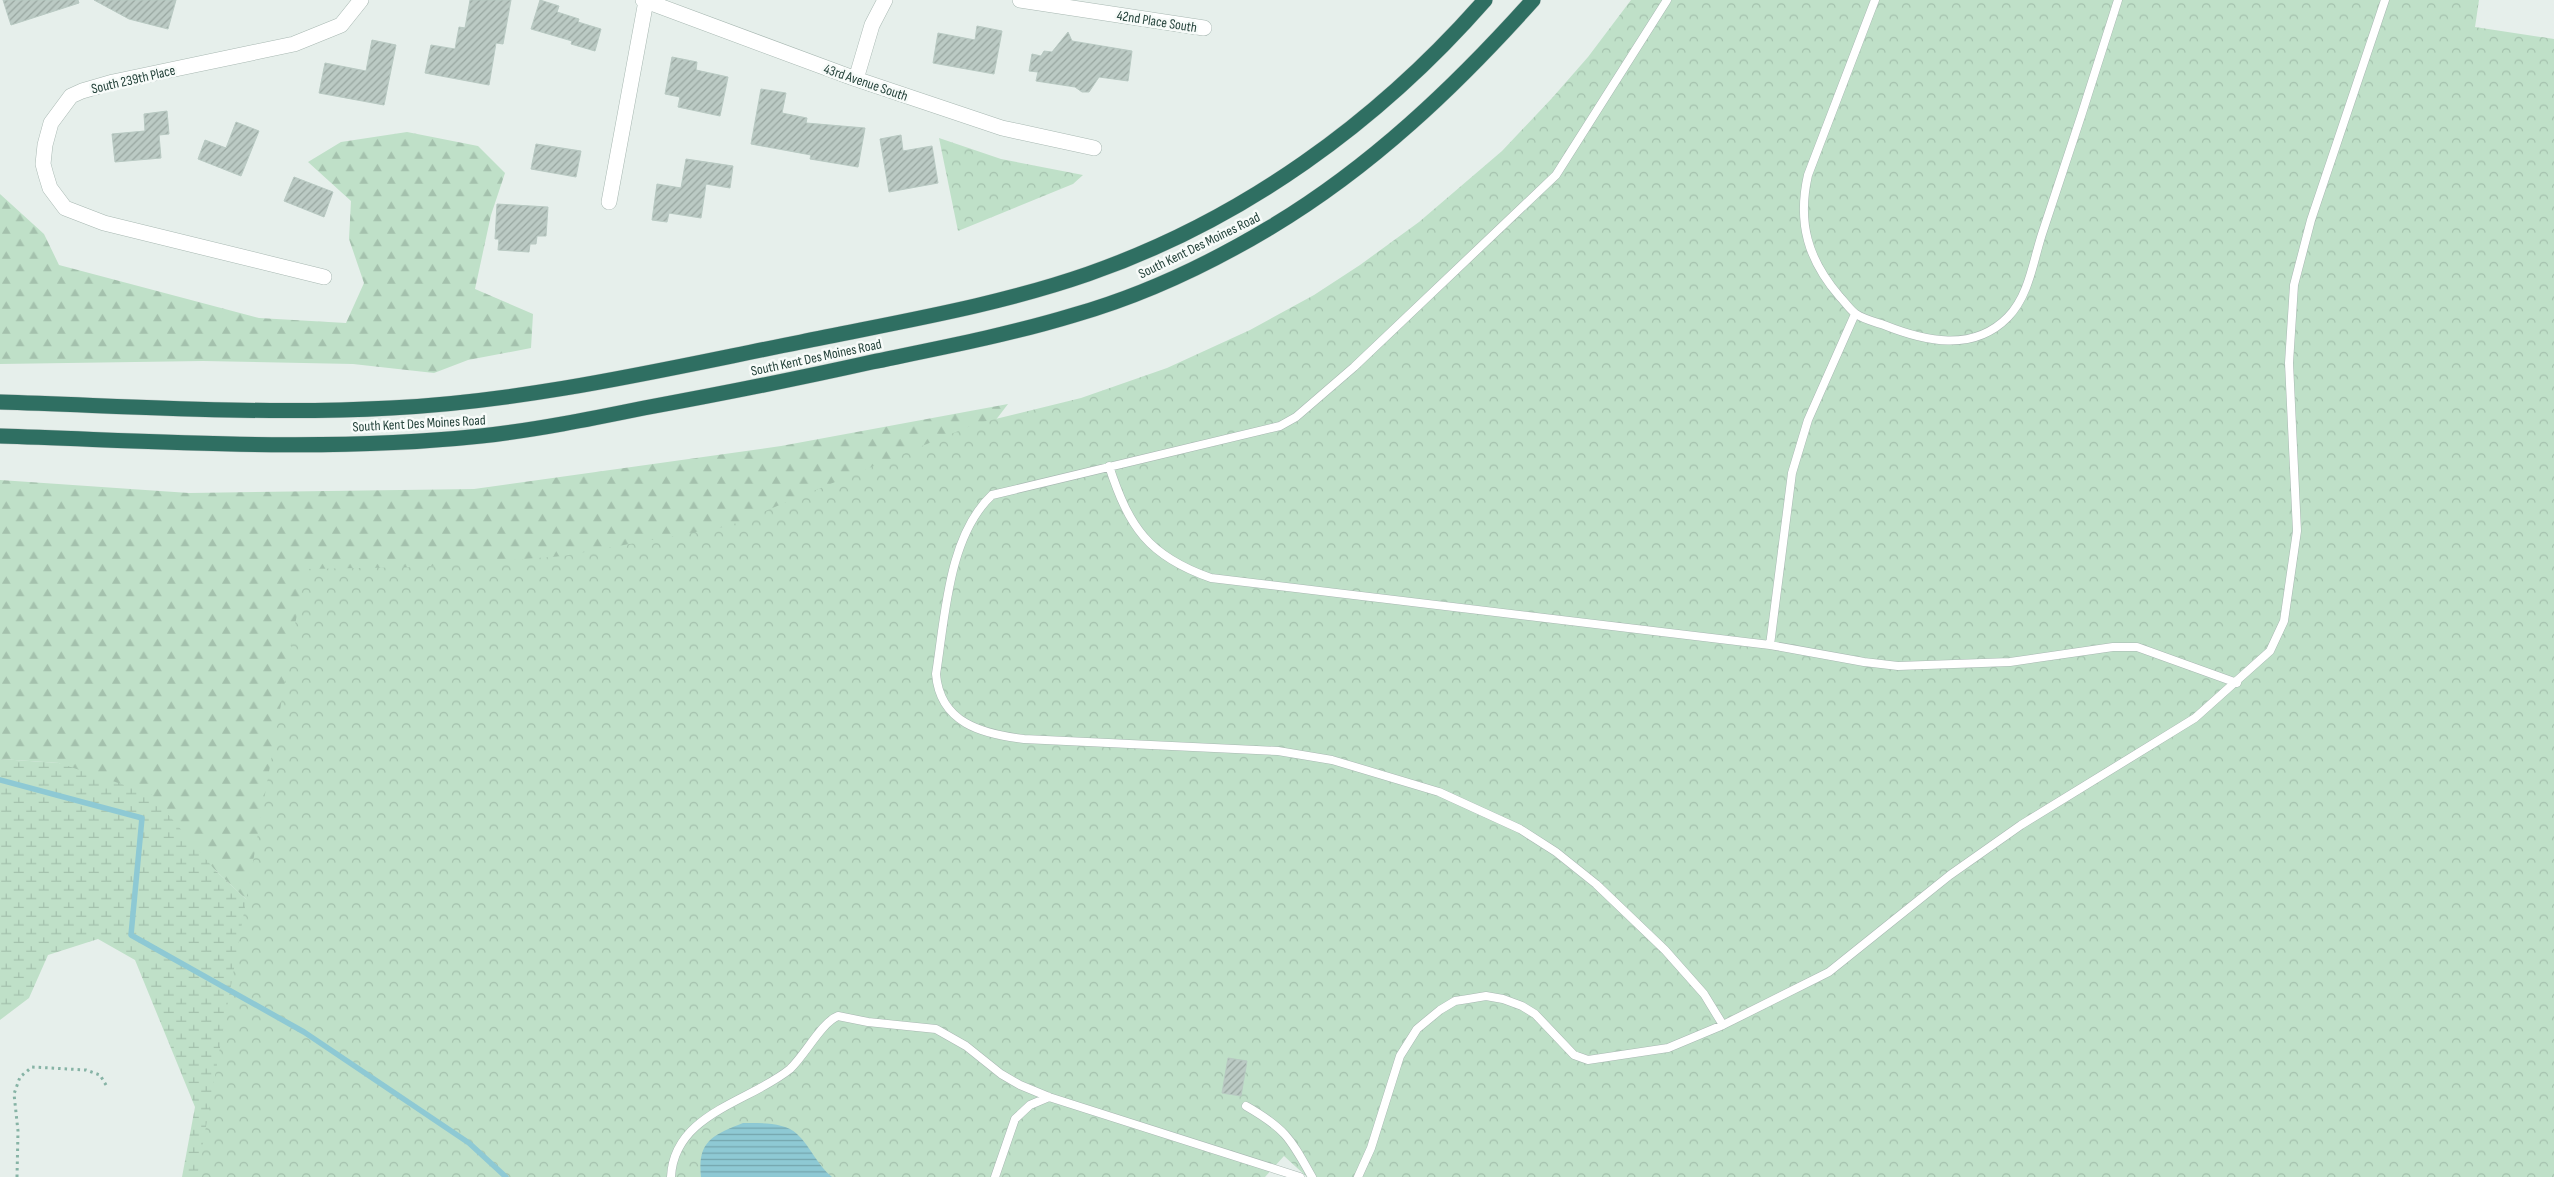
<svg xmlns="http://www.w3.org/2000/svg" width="2554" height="1177" font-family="'Sofia Sans Condensed',sans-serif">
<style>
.forest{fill:url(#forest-firs)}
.wetland{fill:url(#wetland-marsh)}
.park{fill:url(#park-crowns)}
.water{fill:url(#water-rules)}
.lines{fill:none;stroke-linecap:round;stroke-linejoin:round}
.stream{stroke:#8ec9d4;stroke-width:5.5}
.building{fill:url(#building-hatch);stroke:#b8c9c2}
.lane-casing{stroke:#a8b8b2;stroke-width:9}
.street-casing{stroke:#a8b8b2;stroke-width:16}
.highway-casing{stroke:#c2cac8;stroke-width:16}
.path{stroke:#86b3a5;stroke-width:3;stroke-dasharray:2.5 4;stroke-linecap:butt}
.lane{stroke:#fff;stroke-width:8}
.street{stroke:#fff;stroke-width:15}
.highway{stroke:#2f6f62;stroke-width:15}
.labels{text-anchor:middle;stroke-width:5;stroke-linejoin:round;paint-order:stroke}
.street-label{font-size:14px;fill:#24423a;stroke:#f7fbf9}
</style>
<defs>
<pattern id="forest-firs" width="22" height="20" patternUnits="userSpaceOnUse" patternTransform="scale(1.25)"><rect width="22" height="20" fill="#bfe0c8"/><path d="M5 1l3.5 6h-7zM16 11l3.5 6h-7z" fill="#a4c1ad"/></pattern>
<pattern id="wetland-marsh" width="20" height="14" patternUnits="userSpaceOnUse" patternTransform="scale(1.25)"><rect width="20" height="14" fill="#bfe0c8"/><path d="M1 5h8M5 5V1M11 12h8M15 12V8" fill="none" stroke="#a4c1ad"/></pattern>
<pattern id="park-crowns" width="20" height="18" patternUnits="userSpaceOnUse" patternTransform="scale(1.25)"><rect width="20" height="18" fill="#bfe0c8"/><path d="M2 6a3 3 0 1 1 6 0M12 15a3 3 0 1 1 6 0" fill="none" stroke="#a4c1ad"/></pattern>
<pattern id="water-rules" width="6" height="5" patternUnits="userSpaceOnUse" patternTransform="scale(1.25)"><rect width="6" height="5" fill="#8ec9d4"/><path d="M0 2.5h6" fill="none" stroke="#74a5ad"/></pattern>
<pattern id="building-hatch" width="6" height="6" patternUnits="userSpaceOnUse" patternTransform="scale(1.25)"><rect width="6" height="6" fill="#bbcac4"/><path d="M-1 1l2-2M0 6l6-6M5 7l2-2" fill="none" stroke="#98a6a0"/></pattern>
</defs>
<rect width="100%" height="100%" fill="#e6efeb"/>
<path class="forest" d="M407,132L478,146L505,173L491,215L475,289L533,314L531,348L468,360L434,373L353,364L203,361L0,364V194L44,234L59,265L259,318L346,323L364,283L349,239L351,201L308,162L341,142Z
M1008,404L966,459L281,932L215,870L59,763L0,759V480L189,493L474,489L781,446Z"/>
<path class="wetland" d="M0,759L59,763L151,794L215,870L281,932L646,1177H182L195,1107L135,960L98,939L48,955L29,998L0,1020Z"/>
<path class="park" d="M1631,0H2479L2475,27L2554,39V1177H1307L1284,1156L1265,1177H197L305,569L417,567L563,556L729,526L975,424L1081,398L1167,368L1250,330L1314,295L1360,265L1419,222L1502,151L1553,97L1588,57Z
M939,138L1001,159L1083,175L1073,184L958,231Z"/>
<path class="water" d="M743,1123C759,1123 785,1122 797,1134C811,1147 817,1165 832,1177H701C697,1141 713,1135 743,1123Z"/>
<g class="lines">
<path class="stream" d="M0,780L142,818L131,935L304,1032L469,1143L506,1177"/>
</g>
<path class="building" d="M3,0H78L79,3L11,25Z
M94,0H176L168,29L129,19Z
M470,0H511L503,44L496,43L489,85L425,73L431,45L455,49L459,27L465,28Z
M540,0L559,6L557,12L579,19L578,22L601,29L595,51L571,44L572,41L531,29Z
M977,26L1002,31L994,74L933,63L938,33L975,40Z
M1068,32L1072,41L1132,51L1128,81L1099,77L1089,92H1082L1075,87L1036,81L1038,72L1029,71L1032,54L1041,56L1044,51L1052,52Z
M372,40L396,45L384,105L319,93L325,63L366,71Z
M672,57L697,62L696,70L728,77L720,116L678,107L680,97L665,94Z
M761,89L786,93L782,113L807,118L806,123L865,128L858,167L810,159L811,155L751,144Z
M167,111L169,134L159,135L161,158L115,162L112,134L145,131L144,114Z
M236,122L259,131L241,176L198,159L205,140L226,148Z
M901,135L903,151L932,146L938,183L889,192L880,139Z
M536,144L581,151L576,177L531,169Z
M686,159L733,166L730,188L706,184L701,218L669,213L667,222L652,220L657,184L681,188Z
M294,177L333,192L324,217L284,201Z
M497,204L548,207L546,236H537L536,244H530L529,252L498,250L499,239H495Z
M1228,1058L1247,1061L1241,1096L1222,1093Z"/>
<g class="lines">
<g class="lane-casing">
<path id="lane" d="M1667,0L1556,175L1354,367L1296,417L1280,426L992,495C948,536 945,618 936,674C940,723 982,734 1024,739L1278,751L1332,760L1439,792L1520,829L1556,852L1596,884L1665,950L1704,994L1723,1025
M1875,0L1808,175C1797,223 1808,260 1840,297C1845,302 1850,310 1856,314C1863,319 1875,322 1884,325C1924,341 1973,353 2008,317C2030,294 2033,260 2043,231C2069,154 2094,77 2118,0
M1109,466C1129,527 1148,556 1211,578L1770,645L1864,662L1898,666L2010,662L2113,647H2137L2237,683
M1770,645L1792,473L1808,420L1855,314
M1246,1106C1286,1129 1290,1138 1312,1177
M671,1177C674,1113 750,1102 790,1069C805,1055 822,1022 838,1016L868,1022L936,1029L966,1046L1001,1074L1020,1085L1049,1097L1300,1177
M995,1177L1015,1119L1030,1105L1049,1097
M1358,1177L1371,1148L1400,1056L1417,1029L1440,1010L1455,1001L1468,999L1486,996L1503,999L1522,1006L1535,1014L1574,1055L1588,1060L1668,1048L1723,1025L1829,972L1950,875L2021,825L2195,718L2270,651L2284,621L2297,531L2289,363L2294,285L2311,220L2385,0"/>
</g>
<g class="street-casing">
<path id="street" d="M643,0L856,79L1002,128L1094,148
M1020,0L1204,28
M856,79L872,25L885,0
M609,202L646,1
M324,277L104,223L65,208L50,188L46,175L43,164L45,145L51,123L71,96L82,91L113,82L294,44L341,25L361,0"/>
</g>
<g class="highway-casing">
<path id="highway" d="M0,402C130,406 261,415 391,408C530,401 665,369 801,342C897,322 996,306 1088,274C1243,220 1378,122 1485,0
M0,436C160,441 322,453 481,436C536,430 590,419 644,408C720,394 796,379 872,362C940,348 1008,335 1074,315C1141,296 1211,263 1271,227C1371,167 1455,87 1533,0"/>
</g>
<path class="path" d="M17,1177L18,1131L14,1094L20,1077L32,1067L86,1070L100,1075L106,1085"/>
<use href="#lane" class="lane"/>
<use href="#street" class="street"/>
<use href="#highway" class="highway"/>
</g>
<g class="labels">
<g class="street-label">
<text transform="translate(1157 21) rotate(9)" y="5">42nd Place South</text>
<text transform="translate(133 79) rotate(-13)" y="5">South 239th Place</text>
<text transform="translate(866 82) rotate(19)" y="5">43rd Avenue South</text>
<text transform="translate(1199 245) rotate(-26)" y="5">South Kent Des Moines Road</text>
<text transform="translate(816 357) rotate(-12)" y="5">South Kent Des Moines Road</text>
<text transform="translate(419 423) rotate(-3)" y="5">South Kent Des Moines Road</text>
</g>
</g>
</svg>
